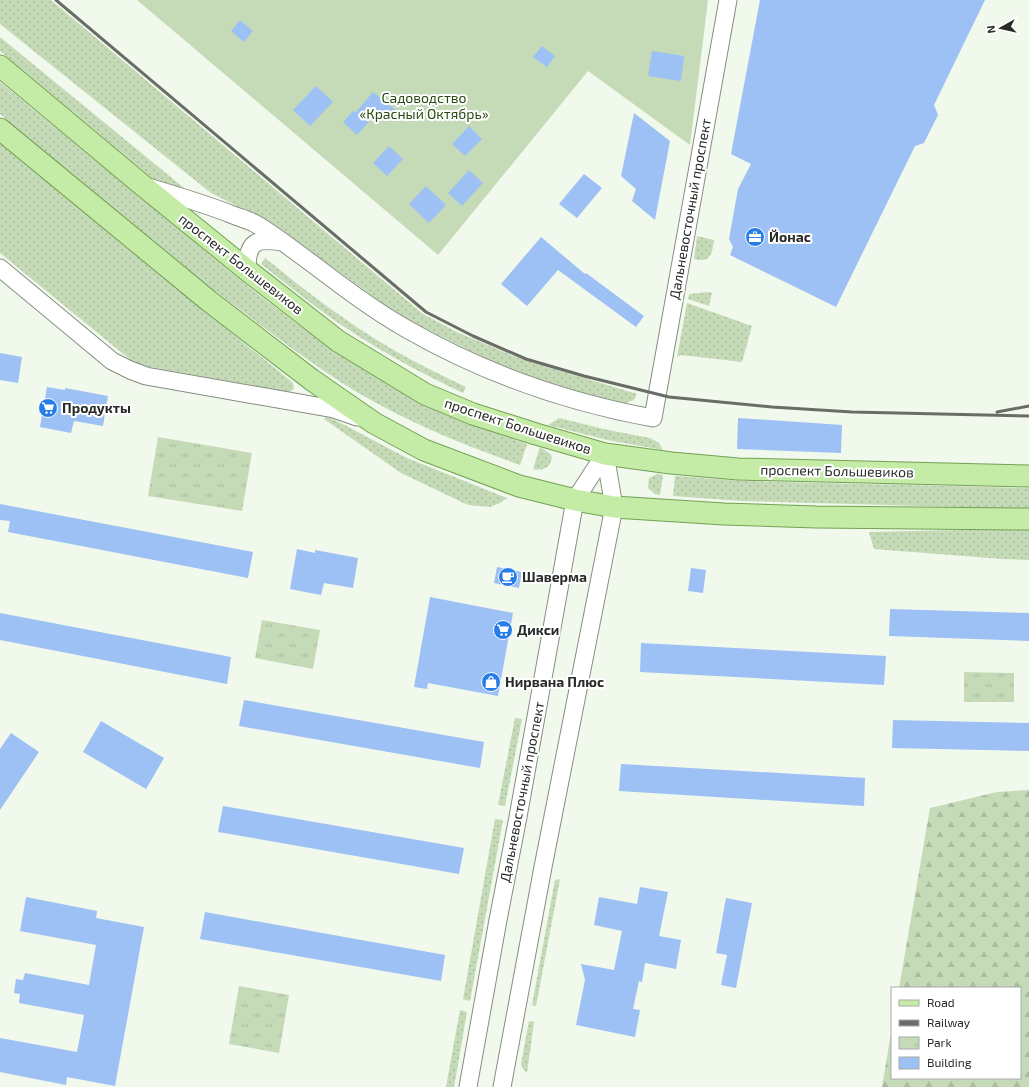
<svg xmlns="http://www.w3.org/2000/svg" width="1029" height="1087" font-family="'Exo 2',sans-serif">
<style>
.grass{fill:url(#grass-dots)}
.forest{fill:url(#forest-firs)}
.park{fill:url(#park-tufts)}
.garden{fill:#c5dbb8}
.building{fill:#9dc1f4}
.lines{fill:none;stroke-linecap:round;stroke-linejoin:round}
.minor-casing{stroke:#868d82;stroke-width:19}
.major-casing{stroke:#73a153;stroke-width:23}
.minor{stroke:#fff;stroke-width:17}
.major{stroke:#c4eca6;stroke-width:21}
.rail{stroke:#696d66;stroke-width:3}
.labels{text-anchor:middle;stroke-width:4;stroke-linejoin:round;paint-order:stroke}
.park-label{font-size:14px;fill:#2b4911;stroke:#fff}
.street-label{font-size:14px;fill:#282b27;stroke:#fff}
.poi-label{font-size:14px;font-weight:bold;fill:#282b27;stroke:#fff;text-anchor:start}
</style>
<defs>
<pattern id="grass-dots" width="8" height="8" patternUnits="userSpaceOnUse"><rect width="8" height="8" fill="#c5dbb8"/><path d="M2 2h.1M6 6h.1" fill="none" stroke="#a9bc9e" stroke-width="1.8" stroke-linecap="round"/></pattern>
<pattern id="forest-firs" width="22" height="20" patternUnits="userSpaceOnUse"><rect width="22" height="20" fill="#c5dbb8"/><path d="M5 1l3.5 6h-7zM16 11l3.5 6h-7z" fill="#a9bc9e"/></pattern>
<pattern id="park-tufts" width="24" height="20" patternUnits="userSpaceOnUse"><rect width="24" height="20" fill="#c5dbb8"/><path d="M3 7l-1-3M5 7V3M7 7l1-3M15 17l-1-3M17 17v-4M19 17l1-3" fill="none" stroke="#a9bc9e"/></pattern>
</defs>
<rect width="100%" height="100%" fill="#f1f8ec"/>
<path class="grass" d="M0,0H51L423,314L457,332L521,359L637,394L634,400L625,403L583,393L507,369L400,316L338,271L270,224L241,208L211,193L0,24Z
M0,37L189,192L158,183L0,51Z
M0,82C58,130 117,178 175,226C223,266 271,306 322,342C384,386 455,419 527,444L520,465C464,445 407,422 355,391C308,362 263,327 218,293C144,236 72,176 0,114Z
M0,144L292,382L294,386L293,390L289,392L144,366L133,362L0,253Z
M697,236L714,240C712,254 711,263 694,259Z
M265,258C306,291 347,323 392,349C416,363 441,375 466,387L463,393C423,374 383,353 346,328C316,308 289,286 261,264Z
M709,292L712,293L709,306L688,299L689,294Z
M687,303L752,326L742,362L681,355L677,357Z
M326,417L335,420L407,458L507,498L500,503L490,507L468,505L401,473L324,419Z
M559,418L608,430L650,438L659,443L663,450L607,440L548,425Z
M540,447L549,453L552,457C550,468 544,471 533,469Z
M657,474L663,475L660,495L655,494L648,488L649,478Z
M675,476L743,481L1029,488V509L742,501L673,496Z
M1004,529L1029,530V560L1002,559L874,549L869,532Z
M515,718L522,719L505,806L498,805Z
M495,819L503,820L470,1001L463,999Z
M560,879L536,1006L532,1005L555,880Z
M460,1010L467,1012L454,1087H446Z
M529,1021L534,1022L527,1073L523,1069L521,1064Z"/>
<path class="forest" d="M1029,790V1087H882L892,1027V1078H1020V988H899L930,808L997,792Z"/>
<path class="park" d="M158,437L252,453L242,511L148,496Z
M262,620L320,630L313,669L255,658Z
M964,672L1014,673V702H964Z
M239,986L289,995L279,1053L229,1044Z"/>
<path class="garden" d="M137,0H708L690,145L588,71L438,255Z"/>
<path class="building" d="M760,0H985L934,105L938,115L924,143L915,146L836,307L730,255L733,247L729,239L738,189L751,164L731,154Z
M240,20L253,31L244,42L231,31Z
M542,46L555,56L547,67L533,57Z
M652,51L684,56L681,81L648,76Z
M316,86L333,102L310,126L293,110Z
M373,92L397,111L388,122L377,113L357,135L343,122L353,111L356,112Z
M634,113L670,141L655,220L632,201L636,189L621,176Z
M469,126L482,139L465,156L452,144Z
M389,146L403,159L387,176L373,163Z
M469,170L483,183L462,206L448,193Z
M584,174L602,188L577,218L559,204Z
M426,186L446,205L429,223L409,204Z
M541,237L585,274L586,273L644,316L636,327L558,270L527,306L501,284Z
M0,353L22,357L18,383L0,380Z
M47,387L65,390V388L108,396L103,426L74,421L71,433L40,427Z
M738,418L842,425L841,453L737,449Z
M0,504L253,552L248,578L8,532L10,521L0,520Z
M297,549L315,553V550L358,558L353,588L324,583L321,595L290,589Z
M497,567L522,572L519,588L494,583Z
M691,568L706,570L703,593L688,591Z
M430,597L513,613L498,696L428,683L427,689L414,687Z
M890,609L1029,613V641L889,636Z
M0,613L231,657L227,684L0,640Z
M641,643L886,656L884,685L640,672Z
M244,700L484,742L480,768L239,726Z
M893,720L1029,723V751L892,748Z
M101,721L164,758L146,789L83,752Z
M11,733L39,752L0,810V749Z
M621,764L865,778L864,806L619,791Z
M223,806L464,848L459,874L218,832Z
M640,887L668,892L659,936L681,940L676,969L645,963L642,982L639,981L633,1009L640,1010L635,1037L576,1025L585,980L581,964L614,970L622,931L594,925L599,897L637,904Z
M26,897L97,911L96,918L144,927L115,1086L67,1077L66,1085L0,1072V1038L77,1052L84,1015L19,1003L20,994L14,993L16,979L23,980L25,973L89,985L96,945L20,931Z
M726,898L752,903L736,988L721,985L727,955L716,953Z
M205,912L445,955L441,981L200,939Z"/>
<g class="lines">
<g class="minor-casing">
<path id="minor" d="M148,187C175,195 202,203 228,213C237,217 246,219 254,223C272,233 289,247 306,259C338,283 370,308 405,328C481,372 566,402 653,418L728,0
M0,268L112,361L130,370L146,376L334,409L357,417
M247,270C247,241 256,238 282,242
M468,1087L498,920L518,817L575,500L605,454
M502,1087L543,867L614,507L605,454"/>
</g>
<g class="major-casing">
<path id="major" d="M0,66L141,184L247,270L338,341L425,394L473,414L536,434L605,454L671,463L738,469L1029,476
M0,129L209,301L261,341L312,380L374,423L424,450L519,486L575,500L614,507L724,514L816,517L1029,519"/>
</g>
<use href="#minor" class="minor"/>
<use href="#major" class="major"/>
<path class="rail" d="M56,0L426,312L473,336L526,359L584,376L669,397L772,407L852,412L1029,416
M997,412L1029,406"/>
</g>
<defs>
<g id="office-disc" transform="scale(1)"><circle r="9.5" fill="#277de7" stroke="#fff"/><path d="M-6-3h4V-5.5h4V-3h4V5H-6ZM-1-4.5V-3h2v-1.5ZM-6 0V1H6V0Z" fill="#fff"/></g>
<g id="supermarket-disc" transform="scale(1)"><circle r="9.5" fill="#277de7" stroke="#fff"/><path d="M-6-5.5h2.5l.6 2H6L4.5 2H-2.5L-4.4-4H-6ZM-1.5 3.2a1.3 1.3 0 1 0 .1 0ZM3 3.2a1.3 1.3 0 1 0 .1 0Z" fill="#fff"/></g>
<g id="cafe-disc" transform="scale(1)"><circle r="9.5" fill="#277de7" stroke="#fff"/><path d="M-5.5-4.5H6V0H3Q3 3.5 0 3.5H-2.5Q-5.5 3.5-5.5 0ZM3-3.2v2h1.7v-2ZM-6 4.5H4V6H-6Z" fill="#fff"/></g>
<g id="shop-disc" transform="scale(1)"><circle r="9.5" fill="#277de7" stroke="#fff"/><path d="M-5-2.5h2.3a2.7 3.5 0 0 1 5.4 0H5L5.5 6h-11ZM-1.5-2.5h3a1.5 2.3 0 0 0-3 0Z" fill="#fff"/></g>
</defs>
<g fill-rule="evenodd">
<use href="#office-disc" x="755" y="237"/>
<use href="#supermarket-disc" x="48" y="408"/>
<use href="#cafe-disc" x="508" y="577"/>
<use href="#supermarket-disc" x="503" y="630"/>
<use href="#shop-disc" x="491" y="682"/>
</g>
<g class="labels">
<g class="park-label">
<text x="424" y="103">Садоводство<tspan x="424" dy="16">«Красный Октябрь»</tspan></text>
</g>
<g class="street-label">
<text transform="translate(690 209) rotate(-80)" y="5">Дальневосточный проспект</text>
<text transform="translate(241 264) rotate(38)" y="5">проспект Большевиков</text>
<text transform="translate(518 426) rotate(18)" y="5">проспект Большевиков</text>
<text transform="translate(837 471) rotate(1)" y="5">проспект Большевиков</text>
<text transform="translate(522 792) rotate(-79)" y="5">Дальневосточный проспект</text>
</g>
<g class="poi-label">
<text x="769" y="242">Йонас</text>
<text x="62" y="413">Продукты</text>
<text x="522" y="582">Шаверма</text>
<text x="517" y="635">Дикси</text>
<text x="505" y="687">Нирвана Плюс</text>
</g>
</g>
<rect x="891" y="987" width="130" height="92" fill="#ffffff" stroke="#a9aaa9"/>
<rect x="899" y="1000" width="20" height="6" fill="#c4eca6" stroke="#a9aaa9"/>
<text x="927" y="1007" font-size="12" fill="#282b27">Road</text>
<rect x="899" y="1020" width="20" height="6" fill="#696d66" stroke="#a9aaa9"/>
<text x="927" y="1027" font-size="12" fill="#282b27">Railway</text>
<rect x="899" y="1037" width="20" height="12" fill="url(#park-tufts)" stroke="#a9aaa9"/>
<text x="927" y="1047" font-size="12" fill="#282b27">Park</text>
<rect x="899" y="1057" width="20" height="12" fill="#9dc1f4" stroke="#a9aaa9"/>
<text x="927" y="1067" font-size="12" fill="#282b27">Building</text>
<g transform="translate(1001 28) rotate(262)" stroke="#ffffff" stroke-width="3" paint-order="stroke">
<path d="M0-3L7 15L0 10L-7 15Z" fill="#282b27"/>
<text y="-6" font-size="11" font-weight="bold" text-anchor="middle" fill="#282b27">N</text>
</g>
</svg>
